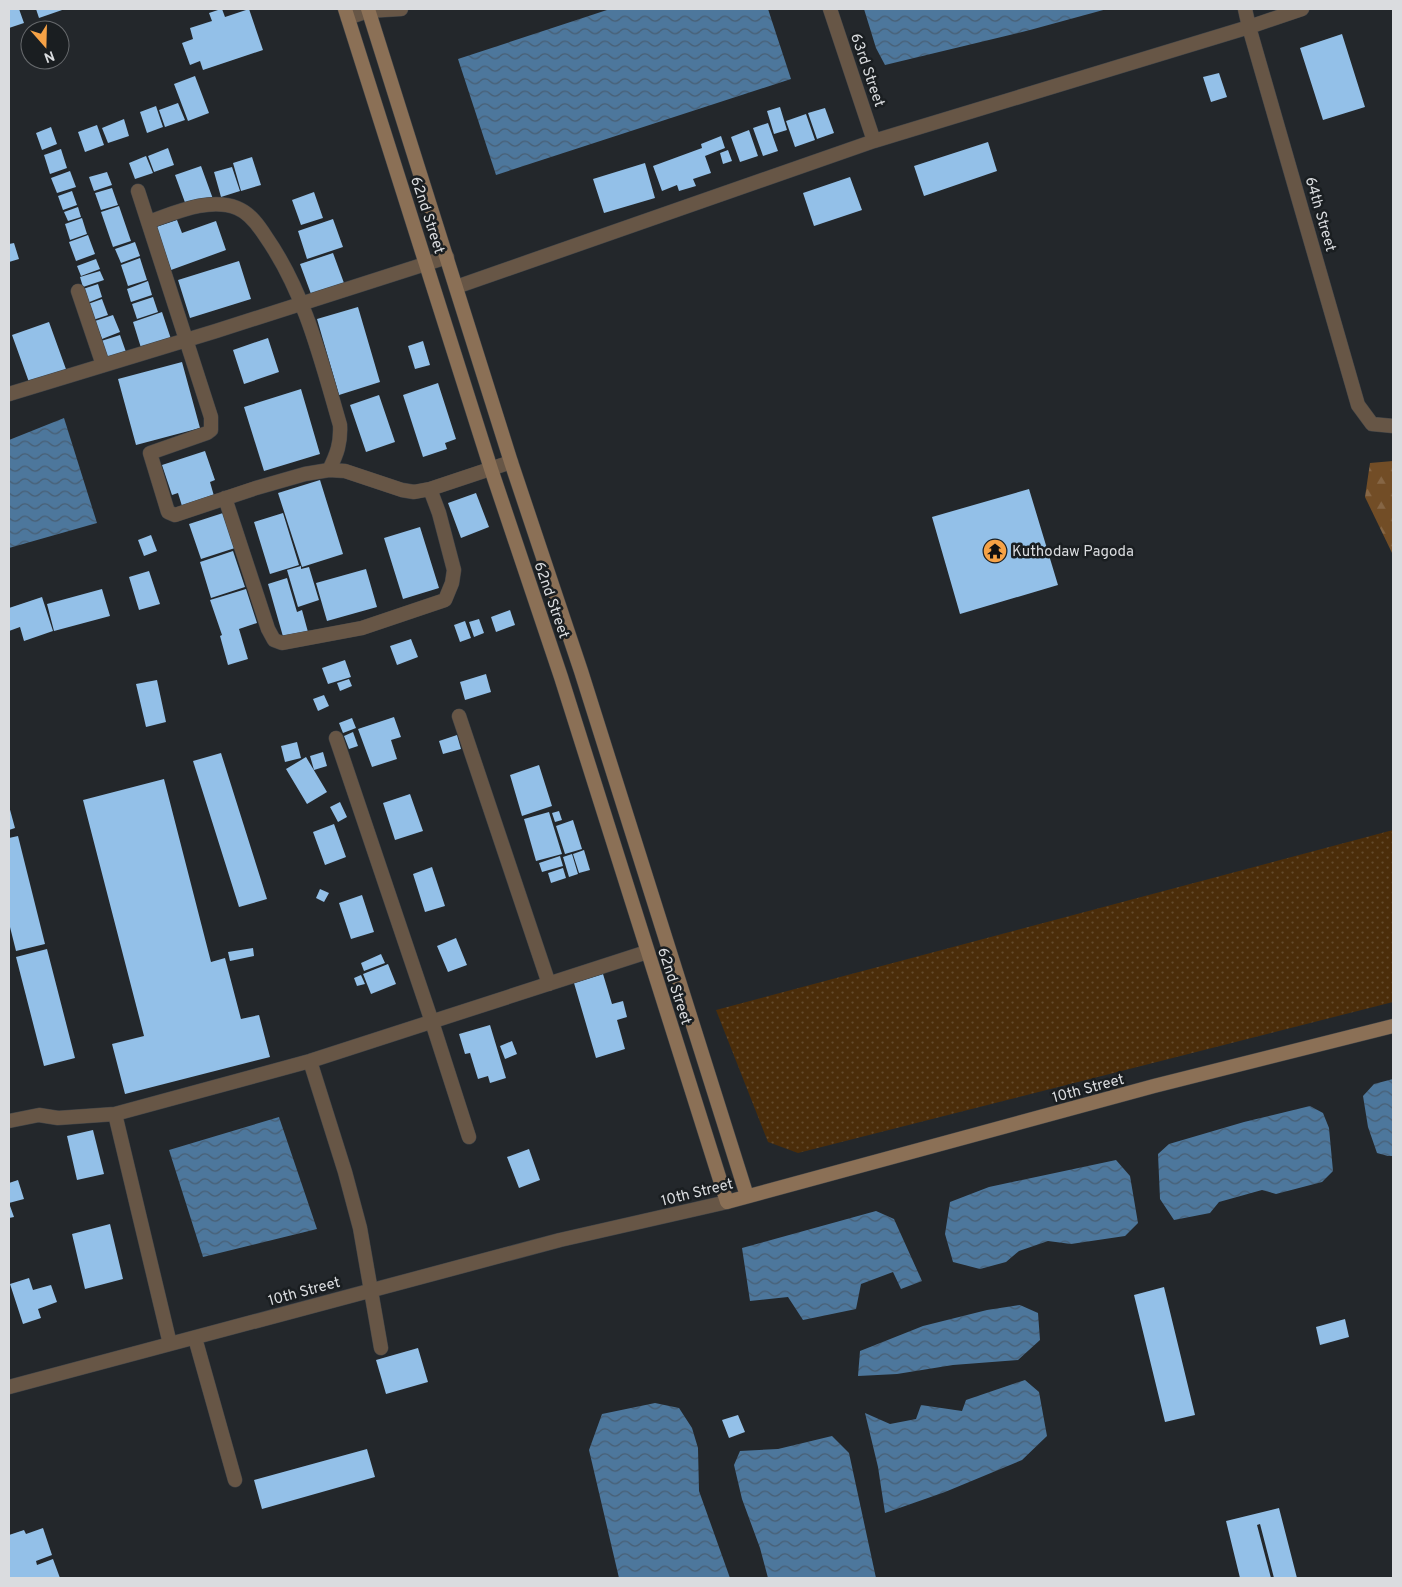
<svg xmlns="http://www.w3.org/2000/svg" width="1402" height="1587" font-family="Overpass,sans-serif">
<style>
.forest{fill:url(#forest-firs)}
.park{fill:url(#park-dots)}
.water{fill:url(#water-waves)}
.building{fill:#93c0e8}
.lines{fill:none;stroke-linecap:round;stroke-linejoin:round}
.minor-casing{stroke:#404448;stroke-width:15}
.secondary-casing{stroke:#404448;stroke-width:15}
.minor{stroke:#675646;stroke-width:14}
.secondary{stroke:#8b7056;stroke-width:14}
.labels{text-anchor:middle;stroke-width:5;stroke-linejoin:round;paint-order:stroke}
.street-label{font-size:15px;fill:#dadcdf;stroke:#1a1e21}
.poi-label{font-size:15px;fill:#dadcdf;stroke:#1a1e21;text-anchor:start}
</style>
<defs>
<pattern id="forest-firs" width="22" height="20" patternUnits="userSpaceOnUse" patternTransform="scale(1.25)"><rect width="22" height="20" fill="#724d26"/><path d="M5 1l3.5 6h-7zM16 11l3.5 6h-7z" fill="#866645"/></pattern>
<pattern id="park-dots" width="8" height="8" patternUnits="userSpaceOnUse" patternTransform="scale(1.25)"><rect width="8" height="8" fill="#4b2d0a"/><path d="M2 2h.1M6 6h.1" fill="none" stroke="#644b2d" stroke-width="1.8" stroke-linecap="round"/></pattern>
<pattern id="water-waves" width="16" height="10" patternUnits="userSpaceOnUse" patternTransform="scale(1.25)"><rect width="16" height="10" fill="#4d779c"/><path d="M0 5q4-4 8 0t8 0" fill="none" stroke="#485f74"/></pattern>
</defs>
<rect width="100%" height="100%" fill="#23272b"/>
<path class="forest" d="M1393,461V555L1365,497L1370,463Z"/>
<path class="park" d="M1393,830V1002L798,1153L768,1142L716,1010Z"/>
<path class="water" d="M610,9H768L791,79L496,175L458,59Z
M864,9H1107L1030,30L885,65L876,48Z
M64,418L97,523L9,548V440Z
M1393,1079V1156H1388L1377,1153L1368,1127L1363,1096L1374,1084Z
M1310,1106L1323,1113L1329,1128L1333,1171L1322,1182L1276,1194L1262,1190L1219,1202L1210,1213L1174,1220L1160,1199L1158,1154L1169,1144L1244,1122Z
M279,1117L317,1229L203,1257L169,1150Z
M1116,1160L1130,1176L1138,1223L1125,1236L1071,1244L1048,1241L1019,1251L1006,1262L980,1269L953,1262L945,1234L950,1202L989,1187Z
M876,1211L894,1219L922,1281L901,1289L893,1272L861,1284L856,1309L803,1320L788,1297L750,1301L742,1248Z
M1020,1305L1038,1313L1040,1340L1018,1360L953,1365L897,1374L858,1376L860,1351L923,1326L987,1310Z
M1025,1380L1039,1392L1047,1436L1022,1460L945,1492L885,1513L878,1467L865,1413L890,1424L916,1419L921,1405L962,1411L966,1400Z
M655,1403L679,1408L692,1428L698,1448L699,1491L730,1578H619L589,1450L602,1414Z
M832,1436L849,1453L876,1578H768L760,1548L742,1499L734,1465L740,1451L778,1449Z"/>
<path class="building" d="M9,9H19L24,23L9,28Z
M36,9H65L39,18Z
M221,9H222L225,17L249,9L263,50L203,70L200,61L190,65L182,43L193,39L190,28L212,21L209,13Z
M1342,34L1365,107L1323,120L1300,48Z
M1219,73L1227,97L1211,102L1203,77Z
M195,76L209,113L188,121L174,84Z
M178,103L185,120L165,127L159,110Z
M156,106L163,127L147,133L140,112Z
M780,107L787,130L774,134L767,111Z
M825,108L834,133L817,139L808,113Z
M806,114L815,140L795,147L786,121Z
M124,119L129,136L108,143L102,128Z
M768,123L778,151L763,156L753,128Z
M97,125L104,145L85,152L78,132Z
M51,127L57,144L42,150L36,133Z
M749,130L758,156L740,162L731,137Z
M721,136L725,148L705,156L711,173L693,179L696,186L679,191L677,185L662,191L653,166L702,148L701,144Z
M988,142L997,171L924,196L914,166Z
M168,148L174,165L154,172L148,156Z
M61,149L67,168L50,174L44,155Z
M728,150L732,161L723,164L720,153Z
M146,156L153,173L135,179L129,163Z
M252,157L261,185L241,191L233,163Z
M645,163L655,198L604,213L593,179Z
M201,166L213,199L187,208L175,175Z
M232,167L240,191L221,197L214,172Z
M70,171L76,187L57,193L51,178Z
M107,172L112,185L94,191L89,177Z
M850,177L862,210L814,226L803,193Z
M112,188L118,205L101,210L95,193Z
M72,191L77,205L63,210L58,196Z
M314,192L323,218L301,225L292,200Z
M119,206L131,241L113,247L101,212Z
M78,207L81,217L68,221L64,212Z
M82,218L87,234L70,240L65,224Z
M333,219L343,247L307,259L298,231Z
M177,220L182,233L216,221L226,250L171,270L156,227Z
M88,235L95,254L76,261L69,242Z
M135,242L140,256L121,263L115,249Z
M14,243L19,259L9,262V244Z
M333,253L344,283L311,294L300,264Z
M140,258L147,280L128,286L121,265Z
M96,259L100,269L81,276L77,266Z
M239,261L251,299L190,318L178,280Z
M100,271L104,280L83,287L80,277Z
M148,281L152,295L131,302L127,289Z
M98,284L102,297L87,303L83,289Z
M153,297L158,312L137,319L132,304Z
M102,299L108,315L93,320L88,304Z
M358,307L380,382L339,395L317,319Z
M162,312L172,342L142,351L133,322Z
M113,315L120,332L102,339L95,321Z
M49,322L67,372L30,385L12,335Z
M120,335L126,352L104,360L98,342Z
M268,338L279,372L244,384L233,350Z
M423,341L430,365L415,369L408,346Z
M182,362L200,428L136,445L118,379Z
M438,383L456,439L445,443L447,449L423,457L403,395Z
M301,389L320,454L264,471L244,407Z
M379,395L395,442L366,452L350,405Z
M205,451L215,480L210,482L214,496L182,506L178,493L172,495L162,465Z
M320,480L343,554L302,567L278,493Z
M1029,489L1058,585L960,614L932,517Z
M476,493L489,527L461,538L448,503Z
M223,513L235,548L201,559L189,524Z
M283,513L299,565L270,574L254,522Z
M420,527L439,588L403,599L384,538Z
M151,535L157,551L144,556L138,540Z
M233,551L245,587L211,598L200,562Z
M301,566V569L309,567L319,600L298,607L287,570Z
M366,569L377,607L327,621L316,583Z
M149,571L160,604L139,610L129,577Z
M287,578L297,612L302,610L308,632L284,640L268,584Z
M102,589L110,616L54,631L47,604Z
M246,589L257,623L239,629L248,659L228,665L220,636L222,635L210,600Z
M42,597L53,631L24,641L20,627L9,631V608Z
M510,610L515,625L496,632L491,617Z
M479,619L484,633L474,637L469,622Z
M465,621L471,638L460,642L454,625Z
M411,639L418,657L397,665L390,646Z
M345,660L351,677L328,684L322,668Z
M486,674L491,692L465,700L460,682Z
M349,679L352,686L340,691L337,683Z
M157,680L166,722L146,727L136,684Z
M324,695L329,706L318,711L313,699Z
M394,717L401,737L391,740L397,759L372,767L358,729Z
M352,718L356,728L343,733L339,723Z
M353,732L358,746L349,749L344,736Z
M457,735L461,749L443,754L439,741Z
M297,742L301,758L285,762L281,746Z
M323,752L327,766L314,770L310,756Z
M221,753L267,899L239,907L193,761Z
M306,757L327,792L307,804L286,769Z
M539,765L552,806L522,816L510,775Z
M164,779L211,962L225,958L241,1019L259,1015L270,1057L125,1094L112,1044L144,1036L83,800Z
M410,794L423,831L395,840L383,803Z
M340,802L347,817L338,822L330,807Z
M9,806L15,828L9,830Z
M559,811L562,820L555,822L552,813Z
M549,812L562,854L536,861L524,819Z
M573,820L582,849L565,854L556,826Z
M334,824L346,857L325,865L313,832Z
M18,836L45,944L16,951L9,923V838Z
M584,850L590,870L579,873L573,854Z
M572,854L578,874L569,877L563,857Z
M560,856L563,866L542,872L539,863Z
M432,867L445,906L425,912L413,874Z
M563,868L566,878L551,883L548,873Z
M320,889L329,893L324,902L316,898Z
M362,895L374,932L351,939L339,903Z
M456,938L467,965L448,972L437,946Z
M253,948L254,956L230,961L228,952Z
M47,949L75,1058L44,1066L16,957Z
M381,954L385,963L364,971L361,963Z
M388,964L396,984L371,994L363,974Z
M603,974L612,1004L623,1001L627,1017L617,1020L625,1049L596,1058L574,983Z
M361,975L365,984L357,986L354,978Z
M490,1025L506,1078L490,1083L488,1076L478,1079L470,1053L465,1054L459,1034Z
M512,1041L517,1054L505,1059L500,1046Z
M93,1130L104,1174L77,1180L67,1136Z
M529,1149L540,1180L519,1188L507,1157Z
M18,1180L24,1199L9,1203L14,1217L9,1218V1183Z
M110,1224L123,1279L85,1289L72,1234Z
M29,1278L33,1290L51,1285L57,1302L38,1309L41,1318L23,1324L10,1284Z
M1164,1287L1195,1415L1165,1422L1134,1295Z
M1345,1319L1349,1337L1320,1345L1316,1327Z
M418,1348L428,1382L386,1394L376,1360Z
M738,1415L745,1432L729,1438L722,1420Z
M367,1449L375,1477L262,1509L254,1480Z
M1279,1508L1297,1578H1274L1260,1524L1257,1525L1271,1578H1240L1226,1521Z
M43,1528L52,1555L36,1561L37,1565L53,1559L60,1578H9V1535L24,1530L26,1534Z"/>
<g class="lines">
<g class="minor-casing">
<path id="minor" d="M830,9L874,141
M1245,9L1249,27L1358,405L1372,424L1393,426
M348,18L368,11L401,9
M138,191L211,417V430L207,433L150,453L168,512L175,515L256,488L305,474L329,470L345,471L402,490L414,492L430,489L511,462
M148,222C175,213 209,197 237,208C250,213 259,226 266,237C305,293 321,360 340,425C341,443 337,454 329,470
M456,287L874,141L1249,27L1302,9
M78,291L103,365
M9,394L216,331L447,257
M225,498L268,629L274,640L282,643L362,628L445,600L452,583L454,570L439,513L430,489
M459,716L549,984
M336,738L432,1022L469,1137
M310,1061L345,1172L360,1228L381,1348
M115,1114L170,1344
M9,1121L39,1115L58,1118L115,1114L310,1061L647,952
M195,1338L235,1480
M9,1387L560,1240L727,1202"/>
</g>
<g class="secondary-casing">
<path id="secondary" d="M345,9L491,469L561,677L727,1202L1154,1086L1393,1026
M368,9L511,462L581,671L747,1196"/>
</g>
<use href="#minor" class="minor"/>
<use href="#secondary" class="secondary"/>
</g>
<defs>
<g id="temple-disc" transform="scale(1.25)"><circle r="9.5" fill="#f6a246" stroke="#1a1e21"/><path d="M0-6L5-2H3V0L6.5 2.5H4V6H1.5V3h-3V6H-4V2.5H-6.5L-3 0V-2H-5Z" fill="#111"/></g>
</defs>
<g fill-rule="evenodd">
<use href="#temple-disc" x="995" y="551"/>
</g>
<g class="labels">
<g class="street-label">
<text transform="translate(868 70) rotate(71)" y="5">63rd Street</text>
<text transform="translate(1321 214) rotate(74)" y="5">64th Street</text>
<text transform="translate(428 215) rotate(72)" y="5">62nd Street</text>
<text transform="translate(552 600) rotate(71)" y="5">62nd Street</text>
<text transform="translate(675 986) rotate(72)" y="5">62nd Street</text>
<text transform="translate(1088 1088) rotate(-15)" y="5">10th Street</text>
<text transform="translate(697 1192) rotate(-14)" y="5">10th Street</text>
<text transform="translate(304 1291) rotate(-15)" y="5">10th Street</text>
</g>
<g class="poi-label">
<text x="1012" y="556">Kuthodaw Pagoda</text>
</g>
</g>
<rect width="1402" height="1587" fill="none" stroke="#dadcdf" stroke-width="20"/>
<g transform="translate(45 45) rotate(160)"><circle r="24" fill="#1a1e21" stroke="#676a6d"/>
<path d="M0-4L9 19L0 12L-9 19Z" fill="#f6a246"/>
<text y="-8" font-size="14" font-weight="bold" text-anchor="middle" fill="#dadcdf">N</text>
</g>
</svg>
